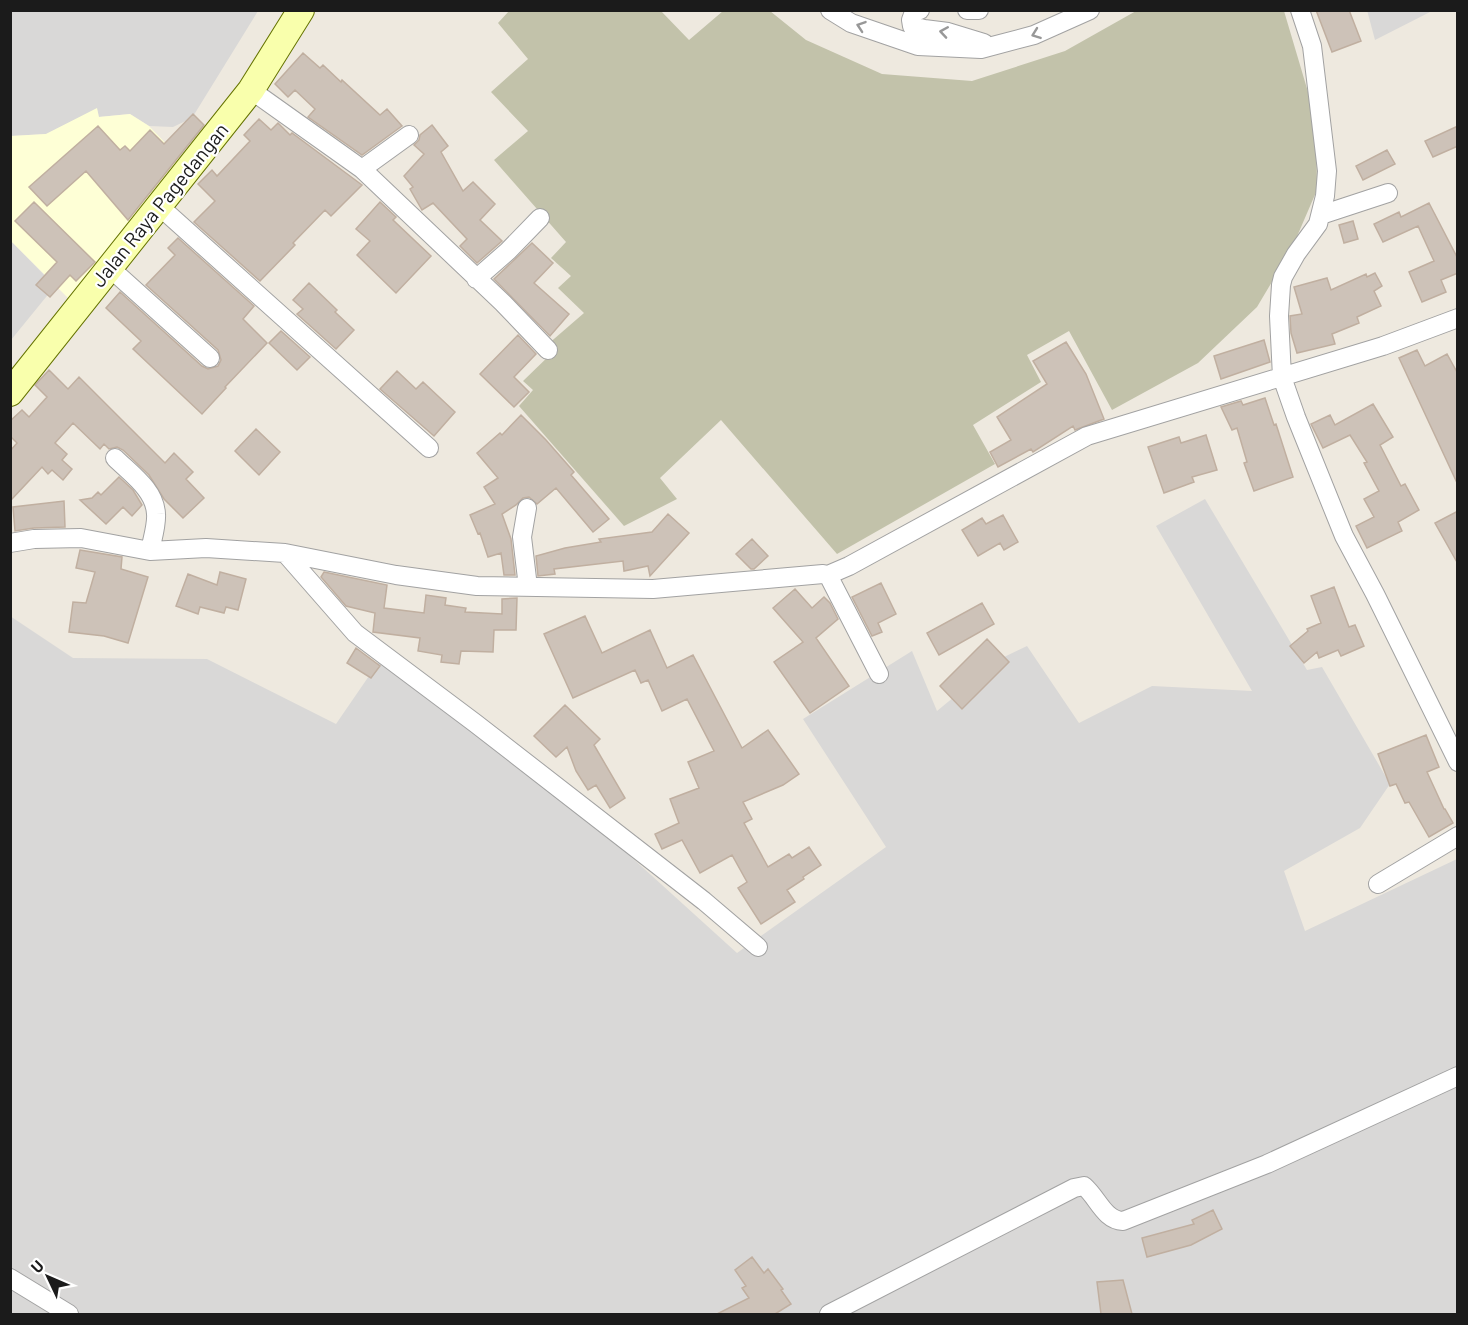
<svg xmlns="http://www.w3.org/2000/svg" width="1468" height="1325" font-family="Barlow,sans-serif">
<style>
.residential{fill:#d9d8d7}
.education{fill:#feffd6}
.construction{fill:#c2c2aa}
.building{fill:#cdc2b8;stroke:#c0afa0;stroke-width:1.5}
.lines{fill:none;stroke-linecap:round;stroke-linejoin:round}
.street-casing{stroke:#a2a2a2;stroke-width:20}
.secondary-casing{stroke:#657300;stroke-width:28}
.street{stroke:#fff;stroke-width:18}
.secondary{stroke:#f9ffac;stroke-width:26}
.oneway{stroke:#989898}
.labels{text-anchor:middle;stroke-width:4.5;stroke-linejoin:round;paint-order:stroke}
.street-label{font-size:20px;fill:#1b1b1b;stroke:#fff}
</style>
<rect width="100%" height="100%" fill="#eee9df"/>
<path class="residential" d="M1367,10H1432V11L1375,40Z
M11,11H258L192,118L173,127L149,126L130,114L98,117L97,109L46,134L11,136Z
M11,241L55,286L11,340Z
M1205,499L1307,670L1322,667L1390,784L1360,828L1284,871L1305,931L1457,859V1314H11L10,616L73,658L207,659L336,724L382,657L479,719L737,953L886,847L803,719L912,651L937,711L1000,659L1027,646L1079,723L1152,686L1252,691L1156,526Z"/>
<path class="education" d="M97,108L99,117L130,114L149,126L182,160L70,300L11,241V136L46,134Z"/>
<path class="construction" d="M509,11H661L689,40L723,11H770L806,40L882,74L972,81L1065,51L1136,11H1284L1316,119L1317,190L1292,248L1257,307L1198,363L1112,410L1069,331L1027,355L1041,382L973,425L995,464L837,554L721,420L660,478L677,499L624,526L519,406L533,390L523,381L554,351L547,345L584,313L558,288L571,276L551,258L566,242L494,160L528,131L491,92L528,59L498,23Z"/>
<path class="building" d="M1316,10H1349L1361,41L1332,52Z
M303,53L320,68L323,65L341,82L342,80L380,115L387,109L402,126L362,155L308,117L315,109L295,90L288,97L275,84Z
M193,114L204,125L128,220L86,171L47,206L29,187L98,126L120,150L125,146L130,151L150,130L164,144Z
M259,119L271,130L278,123L290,135L292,133L362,185L331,216L325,210L293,243L295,245L260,281L194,222L215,201L198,184L212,170L217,176L250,141L244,135Z
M432,125L448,146L441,152L463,191L473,182L495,204L480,220L502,241L477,263L460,246L467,239L433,203L422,210L410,189L413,187L404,176L424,154L414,145L419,140L420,135Z
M1458,126V146L1433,157L1425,141Z
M1387,150L1395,164L1363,180L1356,166Z
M34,202L95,262L76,281L70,275L50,297L36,285L57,262L15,221Z
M380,202L396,217L393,220L431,256L396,293L357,255L370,241L356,229Z
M1429,203L1458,259V273L1441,280L1446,292L1422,302L1409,272L1434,261L1418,226L1383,242L1374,224L1399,212L1401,217Z
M1353,221L1358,239L1344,243L1339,225Z
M178,238L254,306L243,319L267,343L225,387L226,388L202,414L133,349L141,341L106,308L120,292L202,366L208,369L218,366L221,360L218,350L146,285L175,255L168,248Z
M532,243L553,263L534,283L569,314L550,336L494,279Z
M1375,273L1382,286L1374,291L1381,306L1357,317L1359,323L1332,334L1335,344L1297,353L1291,333L1290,316L1302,314L1294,287L1327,278L1331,290L1366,274L1367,277Z
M309,283L337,310L335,312L354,330L336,349L297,314L303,309L293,300Z
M281,331L310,357L297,370L269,343Z
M518,335L536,354L514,377L529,392L514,407L480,374Z
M1264,340L1270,362L1221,379L1214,356Z
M1066,342L1086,374L1104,419L1075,430L1073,426L1033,452L1031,449L998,467L990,452L1011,440L997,417L1047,384L1033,361Z
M1417,350L1425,366L1447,354L1458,374V485L1399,358Z
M49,370L68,389L79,377L165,463L174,453L193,472L186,479L204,498L183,518L164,499L149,475L123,450L117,447L109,449L104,444L100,449L73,423L55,443L67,454L62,460L72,469L63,480L52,470L48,474L42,467L10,501V451L17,443L10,436V421L22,410L29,417L47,397L35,385Z
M397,371L416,389L423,382L455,412L434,436L380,389Z
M1265,398L1274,425L1276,424L1293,477L1254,491L1244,463L1247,462L1237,428L1232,430L1221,407L1241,401L1243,405Z
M1373,404L1393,437L1380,445L1401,486L1405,484L1419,510L1398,522L1402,531L1367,548L1356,526L1374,517L1364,499L1379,491L1364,463L1367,462L1350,435L1323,448L1311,424L1330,415L1335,425Z
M521,415L546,440L574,472L571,475L609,519L593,532L556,488L537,504L529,497L523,498L516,505L502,514L511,539L515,575H504L501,553L488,557L480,533L478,534L470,515L495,504L484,487L498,478L477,453L500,433L502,435Z
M256,429L280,452L259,475L235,451Z
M1206,435L1217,470L1192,477L1194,482L1164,493L1148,447L1179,437L1181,443Z
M119,477L133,490L142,505L132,516L123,507L106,524L80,500L92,498L98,492L101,495Z
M64,501L65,527L34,528L15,531L13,507Z
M1458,511V564L1435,523Z
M668,514L689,533L650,576L648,566L624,571L623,561L554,569L555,574L538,576L536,556L565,548L601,542L599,539L652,532Z
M1003,515L1018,542L1004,550L1000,543L978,556L962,530L982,518L986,524Z
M752,539L768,556L754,569H751L736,554Z
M80,550L122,557L121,569L148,577L128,643L104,636L69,632L73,602L86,603L95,572L76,568Z
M220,572L246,579L238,610L226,607L224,613L200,607L198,614L176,606L188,574L217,585Z
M324,572L387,585L384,608L424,613L426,595L446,598L445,605L466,608L465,612L502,614V599L517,598L516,630H494L493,652L461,651L459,664L441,662L442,655L418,651L420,638L373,632L375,613L346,606L321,577Z
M881,583L896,614L878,623L882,632L872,636L852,597Z
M1334,587L1349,627L1355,625L1364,646L1341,656L1338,650L1319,658L1317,652L1304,663L1290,646L1308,631L1307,629L1321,623L1311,596Z
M795,589L812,608L824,597L830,603L838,619L816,638L849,686L810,713L774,662L803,642L773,608Z
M982,603L994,624L939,655L927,633Z
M585,616L602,653L650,630L667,668L693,655L742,748L768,730L799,774L783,785L743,802L752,819L744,823L768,867L789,854L792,858L809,847L821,865L803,877L804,879L787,890L795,902L761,924L738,888L747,882L732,855L700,873L682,840L662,849L655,834L679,823L670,799L699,788L688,762L714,751L687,699L662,711L648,680L641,683L635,670L573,698L544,634Z
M987,639L1009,662L962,709L940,686Z
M356,648L380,666L371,678L347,663Z
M565,705L600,739L594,745L625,798L610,808L596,785L588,790L576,771L567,747L556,757L534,736Z
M1426,735L1439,767L1427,772L1444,809H1445L1453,823L1429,837L1409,802L1405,803L1396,784L1390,786L1378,754Z
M1213,1210L1222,1229L1191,1245L1147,1257L1142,1238L1194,1224L1192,1220Z
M752,1257L764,1273L768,1269L783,1289L781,1290L791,1304L775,1314H717L749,1298L742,1288L746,1286L735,1270Z
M1123,1280L1132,1314H1101L1097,1282Z"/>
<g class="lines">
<g class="street-casing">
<path id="street" d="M830,10L851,23L918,46L981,49L1034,35L1090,10
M920,10L914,12L911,20L912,26L924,29L948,32L984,43
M967,10H979
M1300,10L1312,46L1327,171L1325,196L1318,224L1296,254L1283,277L1281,285L1279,316L1282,377L1296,417L1344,536L1375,594L1458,762
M251,90L362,169L503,303L548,350
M362,169L409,135
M158,205L429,448
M1321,215L1388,193
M110,268L210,358
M476,279L508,251L540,218
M115,458C131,474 155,490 156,514C157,525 152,540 150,551
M527,508L522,537L528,587
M10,543L34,539L81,538L150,551L206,548L285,553L396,575L477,586L653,589L823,574L828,575L849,566L1087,436L1383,346L1458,318
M285,553L355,633L475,723L704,901L758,947
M828,575L879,674
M1378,884L1458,836
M10,1278L69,1314
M829,1314L1074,1188L1084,1186C1098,1198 1104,1220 1123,1221L1267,1164L1458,1076"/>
</g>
<g class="secondary-casing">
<path id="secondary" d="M10,393L251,90L301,10"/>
</g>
<use href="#street" class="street"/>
<use href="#secondary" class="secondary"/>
</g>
<defs><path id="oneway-chevron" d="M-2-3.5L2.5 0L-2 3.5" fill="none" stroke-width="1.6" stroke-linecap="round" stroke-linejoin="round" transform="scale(1.5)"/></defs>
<g class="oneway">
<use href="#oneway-chevron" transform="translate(861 26) rotate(-161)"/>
<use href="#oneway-chevron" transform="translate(944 32) rotate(-171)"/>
<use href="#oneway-chevron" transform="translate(1036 34) rotate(160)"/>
</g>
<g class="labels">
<g class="street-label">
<text transform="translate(160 205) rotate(-51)" y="7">Jalan Raya Pagedangan</text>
</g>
</g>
<rect width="1468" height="1325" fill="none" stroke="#1b1b1b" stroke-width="24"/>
<g transform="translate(48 1277) rotate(314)" stroke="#ffffff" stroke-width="4.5" paint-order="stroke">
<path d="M0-4.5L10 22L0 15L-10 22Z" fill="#1b1b1b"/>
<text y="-9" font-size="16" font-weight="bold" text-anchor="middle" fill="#1b1b1b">U</text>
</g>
</svg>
